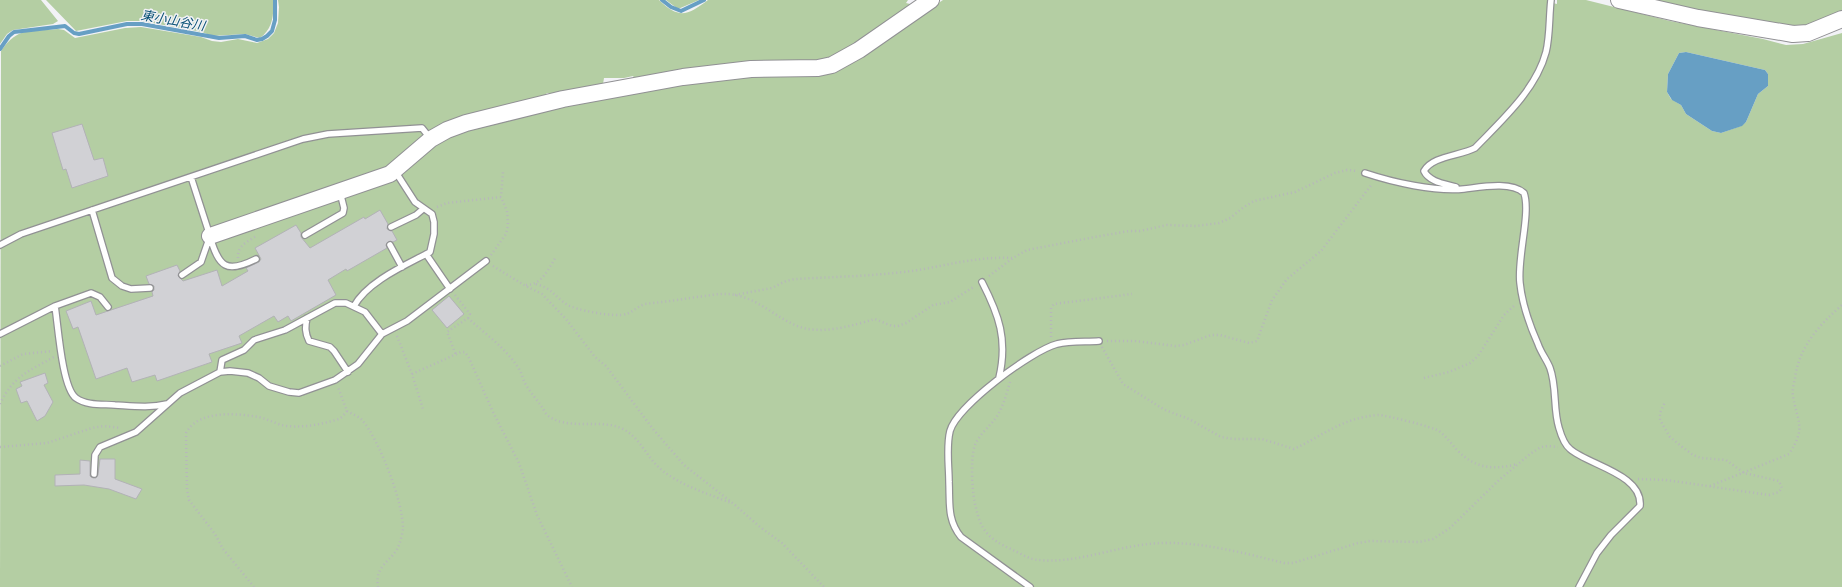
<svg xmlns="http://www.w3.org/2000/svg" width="1842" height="587" font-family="'Exo 2','Noto Sans JP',sans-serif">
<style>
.green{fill:#b4cea3;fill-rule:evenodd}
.water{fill:#679fc4}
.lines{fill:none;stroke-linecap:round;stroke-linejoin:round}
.stream{stroke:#679fc4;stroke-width:4}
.building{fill:#d1d1d5;stroke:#b2b2b6}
.lane-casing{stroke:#919194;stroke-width:8}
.secondary-casing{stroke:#919194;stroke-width:18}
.path{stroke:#b7b7bb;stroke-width:2.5;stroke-dasharray:1 3;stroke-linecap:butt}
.lane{stroke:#fff;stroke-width:5.5}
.secondary{stroke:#fff;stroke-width:16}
.labels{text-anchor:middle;stroke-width:3;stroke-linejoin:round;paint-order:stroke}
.water-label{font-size:13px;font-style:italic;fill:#0a5276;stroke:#f2f2f6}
</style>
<rect width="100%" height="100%" fill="#f2f2f6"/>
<path class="green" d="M0,0H41L58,21L53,24L13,30L7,34L0,44Z
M46,0H273C274,15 273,28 260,38L245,34L212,36L202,32L142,21H127L76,31Z
M278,0H659C679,19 687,16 708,0H908L906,3L910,4L908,9L853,47L826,62L723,66L641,78L635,79L633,76L624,78H604L603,84L599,86L557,95L547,93L542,98L480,115L495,123L582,102L703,80L732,76L827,73L852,63L867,53L898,30L943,0H1549V2L1557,4V0H1586L1670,21L1763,39L1786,45L1803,44L1842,33V587H0L1,51C18,26 31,32 58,29L64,30L75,38L125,28L141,27L201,37L212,41L221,42L238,39L257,43L268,39L274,33L278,23L279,7ZM1686,52L1765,70L1768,74V86L1758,94L1746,122L1741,126L1721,133L1712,131L1686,114L1681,105L1671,99L1667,92L1668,74L1679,53Z
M666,0H699L678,9Z
M1644,0H1842V13L1797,29Z"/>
<path class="water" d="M1686,52L1765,70L1768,74V86L1758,94L1746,122L1742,126L1721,133L1712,131L1686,114L1681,105L1672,100L1667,92L1668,74L1679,53Z"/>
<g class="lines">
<path class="stream" d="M662,0L671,7L681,11L704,0
M0,49L9,36L14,32L65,26L74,33L79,34L127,24H142L219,38L245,36L257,40L262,39L267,36L272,31L275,20V0"/>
</g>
<path class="building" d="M82,124L94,160L103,158L108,176L72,188L66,169L63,170L52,133Z
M380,210L388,224L387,229L392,231L397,240L393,242H388L386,245L387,248L347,271L346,269L328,280L336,295L291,321L288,316L278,322L274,316L239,336L242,343L209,354L212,362L157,381L155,375L132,382L127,368L96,379L78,327L73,329L66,311L91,301L96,315L153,296L152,292L154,290V286L149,284L146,276L177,265L180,271L178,276L183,281L217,270L222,286L248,271L246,268L259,262L261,259L255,248L296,225L301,233V237L310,248L364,217L365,219Z
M449,296L464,314L447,328L432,310Z
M45,373L48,383L44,385L53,402L45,416L37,421L27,401L21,403L16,389L22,386L20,382Z
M100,459H115V479L142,489L136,499L109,489L84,485L55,486V475L80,474V460L90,461V476L93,478H96L98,475Z"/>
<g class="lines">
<g class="lane-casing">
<path id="lane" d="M1365,173C1392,182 1435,192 1464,189C1481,187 1511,181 1524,193C1531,213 1517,258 1520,283C1522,303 1530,326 1538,344C1541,353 1547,360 1550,368C1557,387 1553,409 1559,428C1561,435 1565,445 1570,449C1588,465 1643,474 1640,506L1611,535L1597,553L1579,587
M1456,187C1446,184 1429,182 1424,171C1432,156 1460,156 1475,148C1501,121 1536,90 1546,52C1550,36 1549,17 1551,0
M92,210L112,278L122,286L131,289L150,288
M391,227L416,215L423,209
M305,235L343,213L344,208L340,192
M210,237C219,267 226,274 256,259
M0,245L21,234L303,139L328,134L422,128L430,138
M390,245L402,267
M426,254L450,289
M182,275L201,262L210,236L191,177
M982,282C999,315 1008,340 999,378
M55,306C58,325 62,388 76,398C87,406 103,404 115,405C133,406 150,408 167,404
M354,306C368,281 406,265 430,252L434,234V222L432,214L415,202L395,171
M307,318C305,327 305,333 309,341L330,347L334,351L348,372
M0,334L55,306L91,293L100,297L108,307
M220,372L222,360L244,350L254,340L285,330L335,303H346L365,312L382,334
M94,474L95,455L100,447L136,432L180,393L220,372L230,371L248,373L259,378L269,386L289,392L299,393L335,380L358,364L382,334L407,321L486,261
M1030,587L961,537C947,520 950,503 949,482C949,466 946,447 950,431C957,406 1031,351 1057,344C1070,341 1086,342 1099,341"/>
</g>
<g class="secondary-casing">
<path id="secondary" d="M1619,0L1698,18L1793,34L1808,33L1842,19
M210,236L390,174L431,139L447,130L466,123L563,99L683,77L751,69L818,68L832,65L859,50L931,0"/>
</g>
<path class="path" d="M437,207L447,203L501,197
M491,255L506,234L508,225L507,211L501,197L503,172
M238,258C237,246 247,242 256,236
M493,266L524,285L542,294L566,319L595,357L606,366L653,429L684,465L735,505L760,527L782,543L824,587
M989,276L1013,258L1027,250L1095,237L1129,231H1140L1167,225L1196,226L1219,223L1230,218L1244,207L1254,201L1295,192L1335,173L1347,170L1358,171
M536,284C553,289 553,295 566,304C574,310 617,318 626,314C633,312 638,306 645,304C662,302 679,300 696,297C709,296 722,292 735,295C758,299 774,316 795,325C819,336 851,326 875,319L892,326H898L906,323L933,305L950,302L975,286
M526,285C542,285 548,269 556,257
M455,295L470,314L468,318L447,332L456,355
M735,295L772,288L786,281L795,279C834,277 873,276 912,271C945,266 978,256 1012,258
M468,318C485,334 506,348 519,369C522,374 523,380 526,385C531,393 537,400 542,407C544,410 546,415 550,417C570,430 599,419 621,428C641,437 646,458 663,471C682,486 709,494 731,503
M397,336L412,374L423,409
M1051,337V308L1054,304L1132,294
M1107,341H1135L1175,346L1184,345L1211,335H1220L1249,343L1257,341L1272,300L1287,279L1321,251L1372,184
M1102,347L1123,384L1165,410L1189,419L1221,437L1233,439H1262L1294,449C1324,435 1342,418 1378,415C1386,415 1433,427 1439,431C1447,437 1452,445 1458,451C1476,469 1495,470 1517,464
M0,366L23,354L53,351
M412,374L461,352H465L469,358L493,412L519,463L537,515L572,587
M1424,378L1449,372L1470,363L1478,356L1504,315L1515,305
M1010,382C1006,395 1003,408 995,419C989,427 979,435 975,445C970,459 972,494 976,508C981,531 990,540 1011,549C1020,553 1030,560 1039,560C1080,564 1120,544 1162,543C1203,542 1244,553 1284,563H1293L1358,543L1370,541L1419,542L1433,539L1450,528L1499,480L1530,454L1541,447L1548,446L1558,447
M0,404C13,376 29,371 54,357
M347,411C352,414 358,416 362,420C379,439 403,502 403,528C403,532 401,538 400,542C395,561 374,563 378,587
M0,447L47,443L92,428L104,426L121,428
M1638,479L1666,480L1769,495L1779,492L1782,488L1779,481L1744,473L1726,460L1701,458L1693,455L1681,446L1670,437L1660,420V413L1665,402
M1710,486L1789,454C1807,427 1797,422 1793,396C1792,390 1794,383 1795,378C1799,347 1819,325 1842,305
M254,587L223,549L215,534L189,500L187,490L186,433C198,410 236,413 258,417C269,419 277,425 287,426C305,428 322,424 339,419L342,417L347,411L338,387"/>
<use href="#lane" class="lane"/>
<use href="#secondary" class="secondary"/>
</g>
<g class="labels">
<g class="water-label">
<text transform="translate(173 20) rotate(10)" y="5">東小山谷川</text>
</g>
</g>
</svg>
